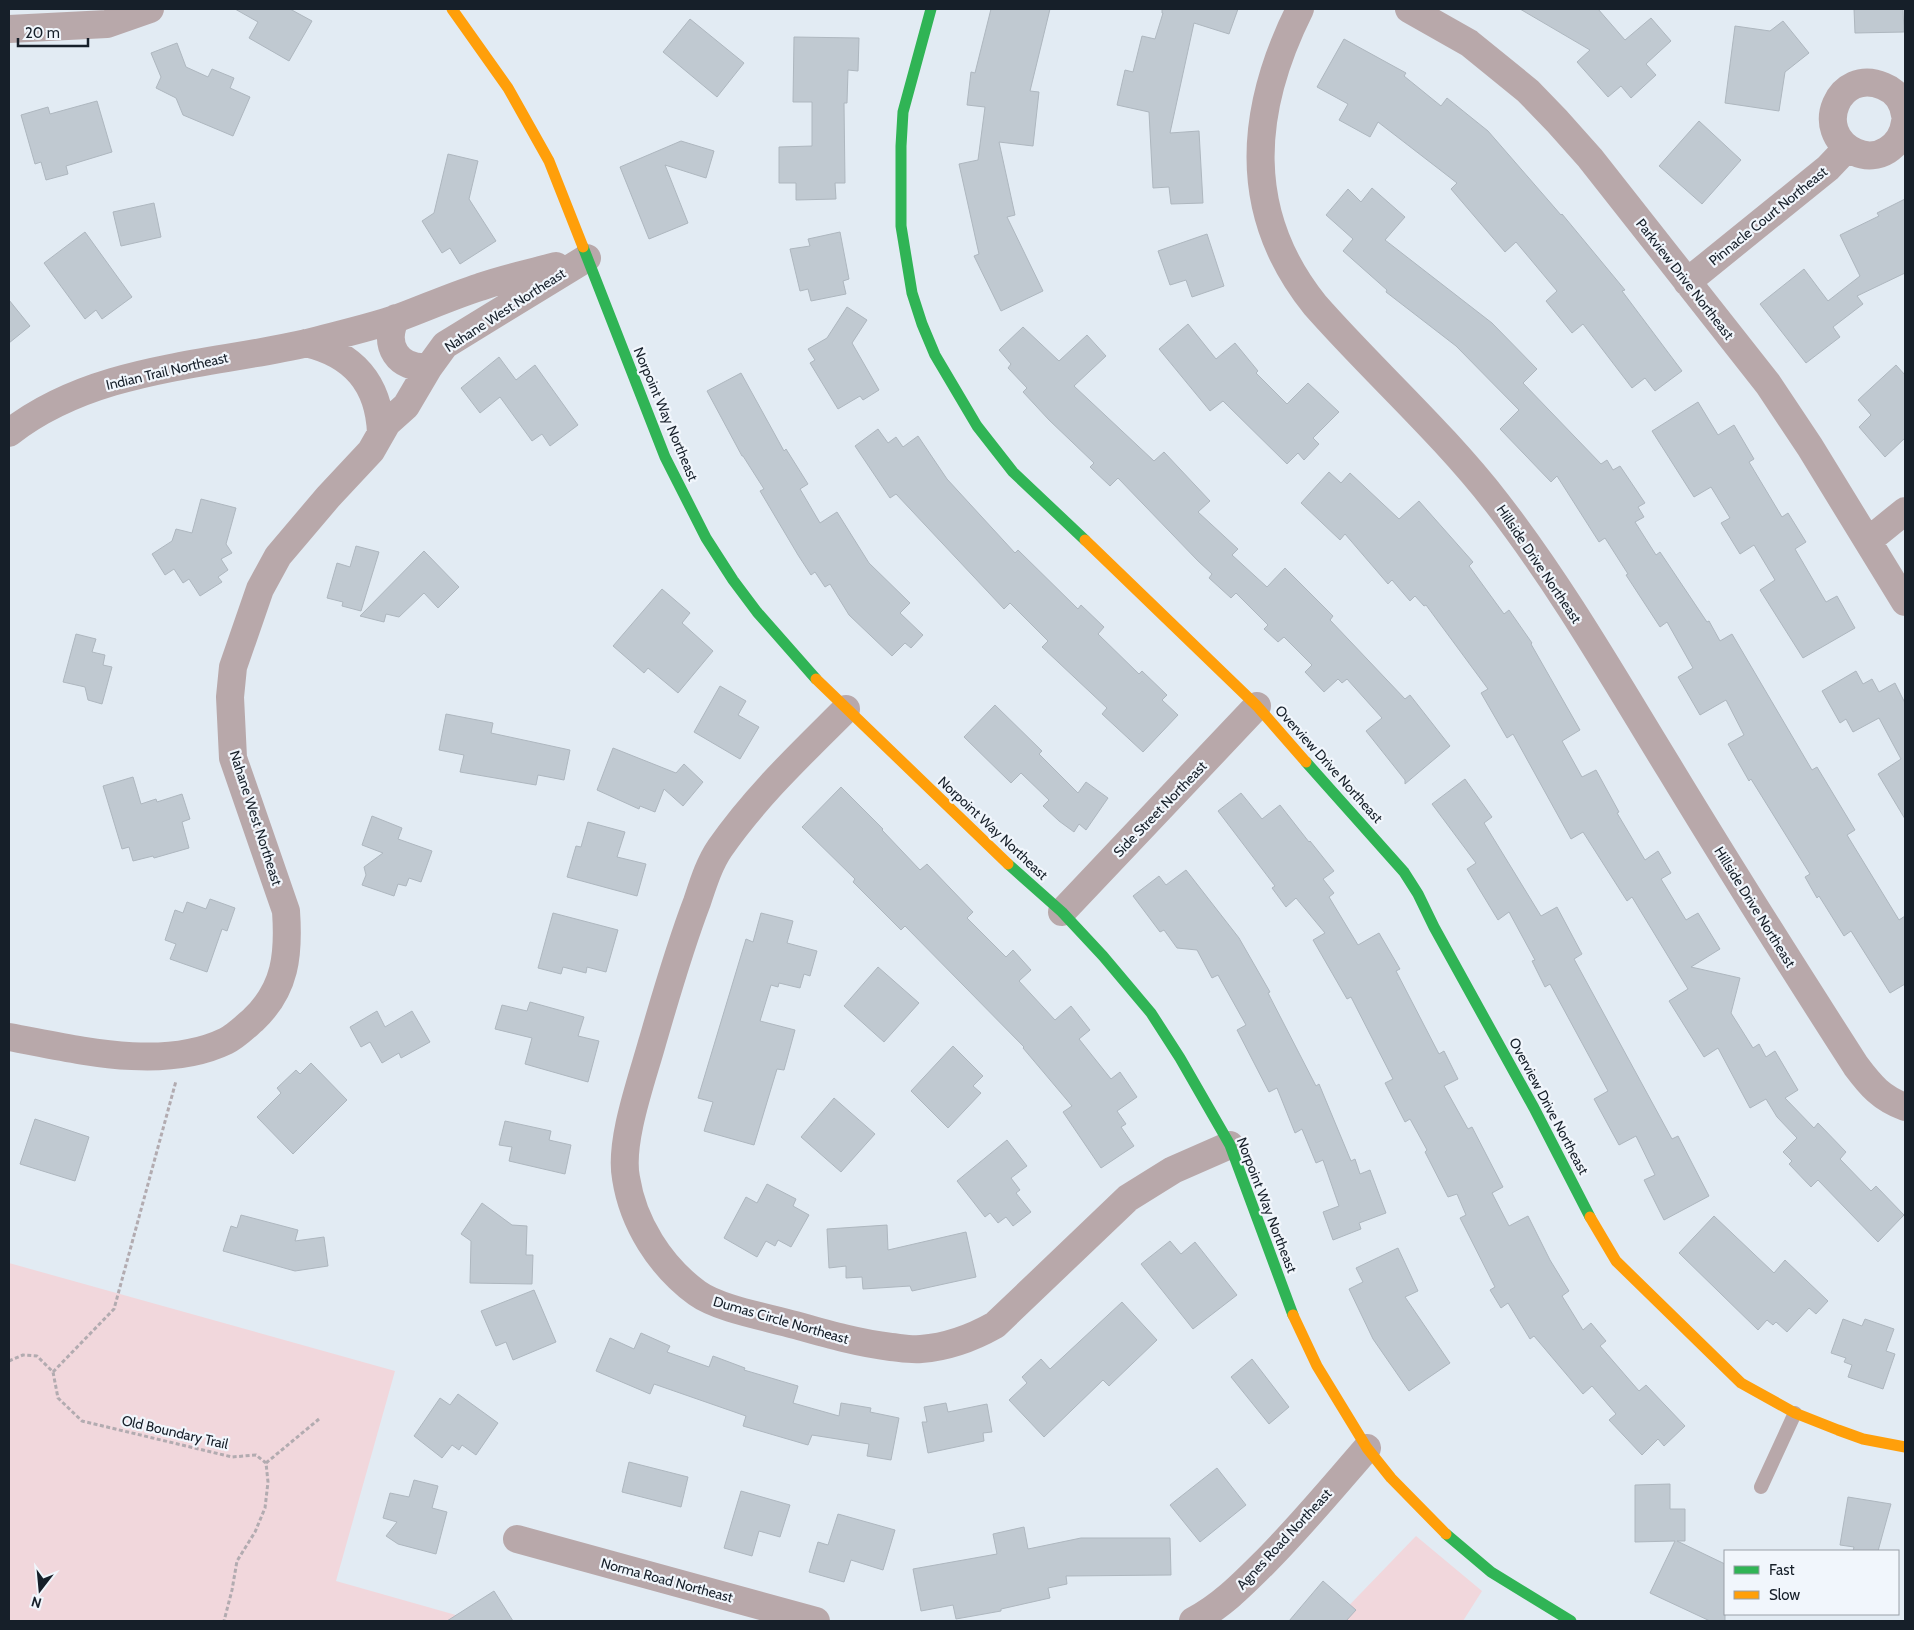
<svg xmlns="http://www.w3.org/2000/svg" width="1914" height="1630" font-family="Cabin,sans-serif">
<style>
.green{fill:#f1d7dc}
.building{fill:#c0c9d1;stroke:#aeb7bf}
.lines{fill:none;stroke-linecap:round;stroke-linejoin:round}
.path{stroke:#b2abb0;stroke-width:3;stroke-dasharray:4 2.5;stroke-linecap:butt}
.lane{stroke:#b8a8aa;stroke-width:14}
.street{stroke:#b8a8aa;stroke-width:28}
.fast{stroke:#30b455;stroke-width:11}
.slow{stroke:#ff9f0a;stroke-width:11}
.labels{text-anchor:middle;stroke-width:4.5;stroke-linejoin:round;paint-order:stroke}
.street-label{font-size:14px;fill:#161f29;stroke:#f1f6fc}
</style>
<rect width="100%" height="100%" fill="#e2ebf3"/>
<path class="green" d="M9,1263L395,1371L336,1581L477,1621H9Z
M1416,1536L1482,1591L1463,1621H1334Z"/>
<path class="building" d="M235,9H290L312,21L289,61L249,38L258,22Z
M991,9H1050L1030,91L1039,92L1033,146L999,142L1015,215L1007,217L1043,291L1001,311L974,256L979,254L959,164L978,160L985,107L967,105L971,72L975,73Z
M1162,9H1238L1229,34L1194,23L1170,133L1199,131L1203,203L1171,204L1169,187L1153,188L1149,112L1117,105L1125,70L1133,72L1142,36L1155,39L1163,13H1162Z
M1520,9H1598L1625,40L1651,18L1671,41L1646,64L1656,75L1631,98L1621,86L1608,97L1577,62L1590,50Z
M1854,9H1903L1904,32L1855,33Z
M690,19L744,63L717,97L663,52Z
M1783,21L1809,53L1785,72L1779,111L1725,103L1735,26L1770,31Z
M794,37L859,38L858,71L848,70L847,103H844L845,183H835L836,199L796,200V183H779V147L812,146V102H793Z
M1344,39L1406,73L1404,76L1441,106L1447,98L1488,131L1561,215L1562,214L1625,290L1622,291L1682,371L1655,391L1645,378L1632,388L1583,324L1572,333L1546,301L1557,291L1516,242L1505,252L1451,189L1457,183L1378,122L1370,137L1339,120L1348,104L1317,87Z
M177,43L186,67L208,77L212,69L234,78L230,88L250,97L233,136L183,115L176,98L156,88L161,77L151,53Z
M97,101L112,152L66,166L68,174L46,180L41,162L35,164L21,115L48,107L50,114Z
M1699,121L1741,160L1702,204L1659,166Z
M681,141L714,151L706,178L665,165L688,223L649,239L620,167Z
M448,154L478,161L469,199L496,241L460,264L450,248L442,253L422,221L434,213Z
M1372,188L1405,217L1385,240L1492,323L1537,369L1523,383L1601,464L1607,460L1613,470L1620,466L1645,503L1638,507L1644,517L1635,522L1656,555L1660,552L1707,622L1709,621L1720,641L1732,634L1812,770L1817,767L1855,830L1847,835L1899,920L1905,916V984L1890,993L1851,931L1844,936L1819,896L1817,898L1805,877L1810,874L1751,779L1749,781L1728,744L1744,735L1726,700L1700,715L1678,677L1693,668L1667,622L1660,627L1626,575L1628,574L1605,538L1599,542L1557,476L1551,482L1500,429L1519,410L1456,346L1386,292L1387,290L1343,251L1353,239L1326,215L1348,189L1361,202Z
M1905,199V273L1857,296L1863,304L1833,327L1840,337L1806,363L1760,304L1804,269L1828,301L1860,276L1840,235L1879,216L1877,213Z
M154,203L161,237L121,246L113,212Z
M85,232L132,297L102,319L96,310L85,319L44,263Z
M840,232L849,279L843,281L846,294L811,301L808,289L800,291L790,249L810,246L808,239Z
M1207,234L1224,286L1192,297L1186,280L1170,285L1158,251Z
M9,300L30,326L9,343Z
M847,307L867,320L852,343L879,390L863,400L860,396L838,409L810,363L815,360L808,349L827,338Z
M1188,324L1216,359L1235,343L1258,371L1256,373L1287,404L1308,383L1339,412L1313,438L1319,444L1304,460L1298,453L1287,464L1223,401L1210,411L1159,349Z
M1023,327L1059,361L1087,335L1106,356L1074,386L1154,461L1164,452L1210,501L1198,512L1238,549L1232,555L1267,587L1285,568L1333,616L1330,620L1405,699L1410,695L1450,746L1405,784V780L1366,731L1382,718L1347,679L1342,683L1338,679L1324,692L1305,672L1312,665L1284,637L1278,642L1264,629L1268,625L1236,593L1231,598L1209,578L1212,574L1198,561L1118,478L1110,486L1090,467L1094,463L1049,420L1023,392L1027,388L1008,368L1011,364L999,350Z
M499,357L516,380L535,365L578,425L550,446L542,434L532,441L500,397L480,413L461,388Z
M1896,365L1905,375V438L1885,457L1859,427L1871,415L1858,400Z
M741,373L784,451L786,449L808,484L800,489L820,523L837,512L869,563L910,603L900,613L923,635L911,648L905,643L892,656L849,615L830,584L825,587L815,572L811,575L798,555L760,491L764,489L743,456H742L707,391Z
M1698,402L1718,435L1734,425L1754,459L1749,462L1782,517L1788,513L1806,542L1795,549L1826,602L1837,596L1855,628L1803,658L1760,590L1775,580L1754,545L1740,554L1721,523L1730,518L1711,487L1694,497L1652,431Z
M878,429L888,443L896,437L903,447L918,436L947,479L1015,553L1018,550L1078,609L1081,605L1104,627L1098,634L1139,674L1142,671L1167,695L1162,700L1178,715L1143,752L1102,714L1107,708L1042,647L1048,641L1010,603L1004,609L896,494L890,498L855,446Z
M1329,472L1341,483L1350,473L1399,519L1419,501L1473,562L1469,566L1504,614L1509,610L1532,643L1531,644L1580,730L1562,741L1582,777L1596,770L1619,812L1617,813L1645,860L1658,851L1671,873L1661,879L1686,920L1698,913L1720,949L1691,967L1740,978L1731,1013L1753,1048L1759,1044L1766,1057L1775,1051L1798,1090L1785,1098L1814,1128L1818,1123L1846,1152L1840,1159L1871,1191L1876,1186L1904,1215L1878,1242L1818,1180L1811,1187L1789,1164L1792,1161L1783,1152L1797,1138L1777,1117L1766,1099L1750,1108L1718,1048L1704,1057L1669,1001L1688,989L1632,897L1627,901L1583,832L1571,839L1513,734L1507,738L1481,693L1488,689L1426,605L1424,606L1415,596L1410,601L1392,580L1388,584L1345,534L1340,540L1301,503Z
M201,499L236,508L226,544L232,553L221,559L228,570L218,577L222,582L200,596L189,579L183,583L174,569L165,575L152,554L172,541L176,529L192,533Z
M356,546L379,552L361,611L342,606L343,602L327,598L337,563L350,567Z
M424,551L459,587L438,608L424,593L399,617L386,614L384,622L360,616Z
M662,589L690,613L682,623L713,651L678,693L648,668L644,673L613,646Z
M76,634L96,639L92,652L105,655L103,665L112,667L102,704L88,700L85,687L63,682Z
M1856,671L1863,684L1872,679L1879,692L1895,683L1905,703V819L1878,774L1901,759L1879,718L1853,732L1846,719L1840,723L1822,691Z
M720,686L746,701L738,715L759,727L740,759L694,732Z
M995,705L1042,751L1039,754L1078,793L1086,782L1108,798L1086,830L1079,824L1074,832L1059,821L1043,806L1049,800L1021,773L1011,783L964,737Z
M446,714L493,723L491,733L570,750L564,780L538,775L536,785L460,772L464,755L439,750Z
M613,748L676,773L684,764L703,782L683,806L664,789L655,812L640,806L639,809L597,790Z
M133,777L141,804L156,799L157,802L182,794L190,819L182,822L189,848L154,858L153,856L133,861L129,847L122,849L103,786Z
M1465,779L1492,817L1484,823L1541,916L1557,907L1582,954L1574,959L1672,1139L1678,1136L1709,1196L1664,1220L1644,1180L1655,1175L1636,1136L1619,1145L1594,1099L1608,1091L1550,984L1545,987L1532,961L1535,960L1509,912L1498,920L1467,869L1476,863L1432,804Z
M841,787L883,829L882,830L920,870L927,864L973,912L967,918L1006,957L1013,950L1031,970L1019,981L1055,1020L1071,1006L1090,1030L1079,1039L1111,1079L1120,1072L1137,1097L1117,1111L1126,1124L1121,1127L1134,1146L1101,1168L1063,1112L1072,1106L1023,1048L1024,1047L905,926L901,930L853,882L855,879L802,827Z
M1241,793L1262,819L1280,805L1309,842L1310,841L1334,871L1323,879L1334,893L1329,897L1358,945L1379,933L1400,969L1396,971L1439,1054L1444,1051L1458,1079L1444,1086L1468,1129L1472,1127L1503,1187L1492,1193L1509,1226L1528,1216L1550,1260L1569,1291L1562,1296L1583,1330L1591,1323L1606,1341L1600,1346L1639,1391L1646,1385L1685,1426L1664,1446L1658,1439L1642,1455L1609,1420L1616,1414L1592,1386L1583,1394L1534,1336L1530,1339L1508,1303L1501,1308L1490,1290L1495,1287L1460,1218L1466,1215L1457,1194L1448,1197L1425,1152L1427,1150L1410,1119L1405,1122L1385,1083L1393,1079L1351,997L1347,999L1313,940L1325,933L1296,898L1286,907L1272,888L1275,886L1218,811Z
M372,816L402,828L398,839L432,851L421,882L409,878L406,886L398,884L394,896L362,885L366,875L364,867L383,853L362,845Z
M588,822L625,832L617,857L646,864L637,896L567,877L576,846L581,847Z
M1186,870L1239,938L1270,992L1268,993L1316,1086L1319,1084L1351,1161L1355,1159L1360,1174L1370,1170L1386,1213L1359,1223L1361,1229L1333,1240L1323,1212L1339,1206L1323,1160L1316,1163L1302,1129L1295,1133L1277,1088L1269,1092L1237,1030L1246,1025L1218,975L1212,978L1197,950L1177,948L1164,930L1160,932L1133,896L1159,876L1166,885Z
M210,899L235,908L227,931L222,929L207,972L170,959L176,944L165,940L175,910L183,913L187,902L206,909Z
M553,913L618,930L606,972L587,967L586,973L563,967L561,974L538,968Z
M761,913L793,921L787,943L817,951L810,976L804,974L800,988L779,983L778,987L771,985L760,1021L795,1030L784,1070L777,1069L754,1145L704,1131L713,1102L698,1098L746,939L753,942Z
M878,967L919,1003L884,1042L844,1006Z
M530,1002L584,1017L578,1036L599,1041L588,1082L525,1064L532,1038L495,1029L502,1005L527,1011Z
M377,1011L385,1027L412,1011L430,1042L401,1058L399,1053L382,1063L370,1042L361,1047L350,1027Z
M953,1046L983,1076L973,1086L981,1093L948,1128L911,1091Z
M311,1063L347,1100L293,1154L257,1117L281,1093L277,1088L296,1070L300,1074Z
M834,1098L875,1134L841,1172L801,1137Z
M35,1119L89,1137L75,1181L20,1164Z
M505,1121L551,1131L549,1140L571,1145L565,1174L509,1161L512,1147L499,1145Z
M1007,1140L1027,1166L1011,1178L1020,1190L1016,1193L1031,1212L1013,1226L1006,1217L998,1223L990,1213L985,1217L957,1181Z
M767,1184L796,1199L793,1206L809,1215L791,1247L778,1240L775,1246L766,1241L757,1257L724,1238L746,1197L757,1203Z
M482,1203L512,1225L527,1226L526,1255H533L532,1284L470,1283L471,1241L461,1234Z
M241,1215L298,1230L295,1241L324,1237L328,1266L295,1271L223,1251L231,1226L237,1228Z
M1714,1216L1774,1273L1785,1260L1828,1301L1816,1314L1809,1308L1787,1332L1776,1322L1773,1325L1767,1320L1758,1330L1679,1253Z
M887,1225L888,1250L966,1232L976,1277L912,1291L910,1286L863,1289L862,1277L846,1278V1266L829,1268L827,1229Z
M1170,1241L1181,1254L1195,1242L1237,1295L1193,1329L1141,1264Z
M1398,1248L1418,1291L1405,1297L1450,1363L1409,1391L1373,1339L1349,1289L1363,1282L1356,1268Z
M534,1290L556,1342L513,1360L506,1342L496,1346L481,1311Z
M1122,1302L1157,1340L1109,1386L1103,1380L1044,1437L1009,1400L1027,1383L1022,1377L1041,1359L1050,1369Z
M1843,1319L1862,1326L1865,1319L1894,1329L1886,1351L1895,1354L1883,1389L1848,1377L1852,1365L1844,1362L1846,1358L1831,1353Z
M641,1333L670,1346L667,1352L709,1367L713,1356L745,1368L744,1370L798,1386L793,1403L839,1416L841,1403L871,1408L870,1412L899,1418L891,1460L867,1456L869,1444L812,1435L808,1445L743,1426L746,1416L654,1384L650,1394L596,1371L610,1338L634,1349Z
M1252,1359L1289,1407L1269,1424L1231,1377Z
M458,1394L498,1423L476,1455L462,1445L459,1450L452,1445L442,1458L414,1436L440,1398L450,1405Z
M946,1403L948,1412L987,1404L992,1432L983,1433L984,1441L928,1453L922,1422H927L924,1407Z
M629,1462L688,1477L681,1507L622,1492Z
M1217,1468L1246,1505L1200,1542L1170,1505Z
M414,1480L438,1486L432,1508L447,1512L436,1554L398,1544L386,1536L397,1522L383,1518L390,1493L409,1497Z
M1670,1484V1509H1685V1541H1677L1725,1564V1621H1710L1650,1593L1675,1541L1635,1542V1485Z
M741,1491L790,1505L780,1537L759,1531L752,1556L724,1548Z
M1848,1497L1891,1504L1878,1551H1853L1854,1547L1840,1545Z
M838,1514L895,1530L883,1570L851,1560L844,1582L809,1572L818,1542L828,1545Z
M1024,1527L1028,1549L1081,1538H1170L1171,1575L1066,1576L1067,1584L1048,1588L1050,1598L1001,1609V1611L956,1619L953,1605L921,1611L913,1569L997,1554L993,1534Z
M1323,1581L1356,1610L1346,1621H1289Z
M494,1591L513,1621H447Z"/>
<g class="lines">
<path class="path" d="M9,1361L23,1355L37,1356L53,1372L58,1398L82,1421L232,1457L256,1455L266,1463L268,1482L265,1508L255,1532L237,1561L232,1590L224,1621
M53,1372L114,1309L176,1081
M266,1463L319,1419"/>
<path class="lane" d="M1761,1487L1795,1413"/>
<path class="street" d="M1300,9C1249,111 1241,213 1315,305C1374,372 1442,432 1497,503C1562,587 1615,680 1671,771C1731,870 1793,968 1856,1066C1871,1086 1881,1098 1905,1107
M1409,9L1469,43L1528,91L1557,121L1590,158L1768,384L1810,447L1905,602
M9,29L107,24L150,9
M1905,115C1903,101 1896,91 1883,86C1839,67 1811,131 1855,152C1878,163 1902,146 1905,122
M1687,282L1828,168L1847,148
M396,318C382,345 398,370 429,367
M306,343C353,354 379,383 381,433
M9,433C93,367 207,366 307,343C337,335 369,328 398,318C425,308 452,296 480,287C505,278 531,273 556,266
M1868,541L1905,511
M846,709C802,753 756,796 720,848C709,864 703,884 697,902C679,949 666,995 652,1043C642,1079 619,1142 626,1178C633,1223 660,1266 697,1293C719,1309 767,1317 795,1325C827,1334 858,1343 891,1347C901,1348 911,1350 921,1349C947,1347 972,1338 995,1325L1128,1198L1173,1170L1230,1145
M1062,912L1257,706
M9,1037C75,1049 162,1072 226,1041C236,1036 245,1027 253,1020C286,989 289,954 286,911L233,758L230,697L233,667L260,589L278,556L328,497L371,451L387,423L406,406L429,367L445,345L587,258
M517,1539L816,1621
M1193,1621C1220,1607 1241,1586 1263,1564C1300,1527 1333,1487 1367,1448"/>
<path class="fast" d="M931,9L903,112L901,146V226L912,293L922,324L935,355L977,426L1013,472L1085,540
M583,247L665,457L706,538L733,580L757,612L816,679
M1306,762L1404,872L1418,894L1434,927L1534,1108L1590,1217
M1008,864L1062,912L1103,956L1151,1013L1180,1058L1230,1145L1293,1315
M1446,1534L1491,1572L1571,1621"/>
<path class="slow" d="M452,9L508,88L549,161L583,247
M1085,540L1257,706L1306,762
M816,679L1008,864
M1590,1217L1616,1261L1741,1383L1795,1413L1838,1430L1863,1439L1905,1447
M1293,1315L1317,1366L1367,1448L1391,1478L1446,1534"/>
</g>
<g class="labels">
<g class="street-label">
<text transform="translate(1768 216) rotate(-39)" y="5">Pinnacle Court Northeast</text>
<text transform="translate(1685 279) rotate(52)" y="5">Parkview Drive Northeast</text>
<text transform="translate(505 310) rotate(-33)" y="5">Nahane West Northeast</text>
<text transform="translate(167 371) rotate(-13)" y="5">Indian Trail Northeast</text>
<text transform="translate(666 414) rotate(67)" y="5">Norpoint Way Northeast</text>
<text transform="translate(1539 564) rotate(56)" y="5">Hillside Drive Northeast</text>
<text transform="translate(1329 764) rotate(48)" y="5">Overview Drive Northeast</text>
<text transform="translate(1160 809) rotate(-46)" y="5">Side Street Northeast</text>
<text transform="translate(256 818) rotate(72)" y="5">Nahane West Northeast</text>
<text transform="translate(993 828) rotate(43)" y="5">Norpoint Way Northeast</text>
<text transform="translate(1755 907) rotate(58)" y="5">Hillside Drive Northeast</text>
<text transform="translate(1549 1106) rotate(62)" y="5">Overview Drive Northeast</text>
<text transform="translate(1267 1205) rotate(69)" y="5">Norpoint Way Northeast</text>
<text transform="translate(781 1320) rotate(16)" y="5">Dumas Circle Northeast</text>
<text transform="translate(175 1432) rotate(13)" y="5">Old Boundary Trail</text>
<text transform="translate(1284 1539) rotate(-47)" y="5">Agnes Road Northeast</text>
<text transform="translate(667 1580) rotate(15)" y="5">Norma Road Northeast</text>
</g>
</g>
<rect width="1914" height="1630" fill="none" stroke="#161f29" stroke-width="20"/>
<rect x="1724" y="1550" width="175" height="65" fill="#f1f6fc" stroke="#99a0a8"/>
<rect x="1734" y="1566" width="25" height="8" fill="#30b455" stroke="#99a0a8"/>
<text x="1769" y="1575" font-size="15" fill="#161f29">Fast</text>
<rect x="1734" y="1591" width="25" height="8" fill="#ff9f0a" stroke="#99a0a8"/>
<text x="1769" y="1600" font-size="15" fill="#161f29">Slow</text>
<g transform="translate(40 1590) rotate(196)" stroke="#f1f6fc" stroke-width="4" paint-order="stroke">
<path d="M0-4L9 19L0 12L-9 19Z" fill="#161f29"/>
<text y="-8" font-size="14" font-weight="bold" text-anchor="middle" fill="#161f29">N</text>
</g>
<path d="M18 38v8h70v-8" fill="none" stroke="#161f29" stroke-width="2.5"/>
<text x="25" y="38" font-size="15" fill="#161f29" stroke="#f1f6fc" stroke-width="4" paint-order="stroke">20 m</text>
</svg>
